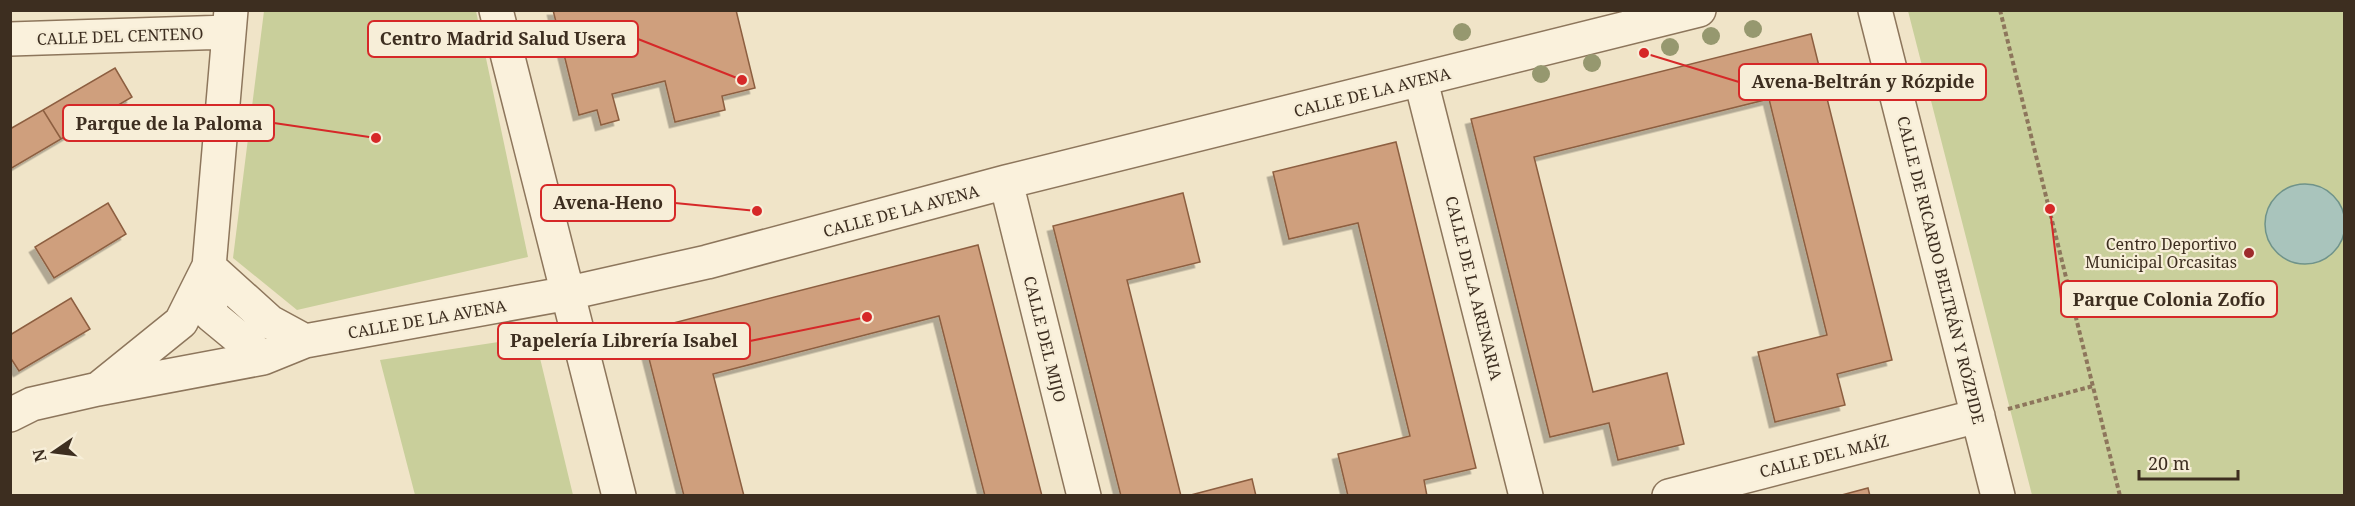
<svg xmlns="http://www.w3.org/2000/svg" width="2355" height="506" font-family="'Noto Serif',serif">
<style>
.green{fill:#c9cf9b}
.water{fill:#a9c4bc;stroke:#6f938a;stroke-width:1.5}
.building{fill:#cf9f7d;stroke:#8d5f41;stroke-width:1.5;filter:url(#shadow)}
.lines{fill:none;stroke-linecap:round;stroke-linejoin:round}
.minor-casing{stroke:#8d765c;stroke-width:36}
.path{stroke:#8d765c;stroke-width:4;stroke-dasharray:4.5 3;stroke-linecap:butt}
.minor{stroke:#faf1dc;stroke-width:33}
.tree{fill:#96986f}
.poi-dot{fill:#9e2a2b;stroke:#f7eed8;stroke-width:2}
.labels{text-anchor:middle;stroke-width:4.5;stroke-linejoin:round;paint-order:stroke}
.street-label{font-size:16px;fill:#3d2e20;stroke:#f7eed8}
.poi-label{font-size:16px;fill:#3d2e20;stroke:#f7eed8;text-anchor:end}
.leader{fill:none;stroke:#d62828;stroke-width:2}
.callout-dot{fill:#d62828;stroke:#f7eed8;stroke-width:2}
.callout{fill:#f7eed8;stroke:#d62828;stroke-width:2}
.callout-label{font-size:18px;text-anchor:middle;font-weight:bold;fill:#3d2e20}
</style>
<defs>
<filter id="shadow"><feDropShadow dx="-5.5" dy="5.5" stdDeviation="0" flood-color="#0004"/></filter>
</defs>
<rect width="100%" height="100%" fill="#f0e4c8"/>
<path class="green" d="M264,11H476L528,257L297,310L233,258Z
M1908,11H2344V495H2032Z
M518,339L531,342L539,354L573,495H415L380,360Z"/>
<path class="water" d="M2265 224a40 40 0 1 1 80 0a40 40 0 1 1-80 0Z"/>
<path class="building" d="M553,10H736L755,88L722,96L725,110L675,122L665,81L612,94L619,120L601,125L597,110L579,115Z
M1811,34L1892,360L1837,374L1845,405L1775,422L1758,352L1827,335L1769,99L1534,157L1593,392L1667,373L1684,444L1618,460L1609,423L1550,437L1471,119Z
M115,68L132,97L61,139L43,110Z
M43,110L61,139L10,169V129Z
M1396,142L1476,468L1424,480L1427,496H1348L1338,454L1410,436L1358,223L1289,239L1273,172Z
M1183,193L1200,262L1127,280L1181,496H1121L1053,226Z
M108,203L126,234L54,278L35,247Z
M978,245L1042,496H985L939,316L713,374L744,496H684L642,331Z
M71,298L90,329L19,371L10,357V335Z
M1252,479L1256,496H1187Z
M1868,488L1870,496H1838Z"/>
<g class="lines">
<g class="minor-casing">
<path id="minor" d="M231,10L209,267L211,315L263,358
M496,10L619,496
M1875,10L1998,496
M10,39L229,32
M1421,81L1526,496
M1006,182L1084,496
M209,267L270,322L305,341
M98,389L263,358L305,341L569,293L707,262L1006,182L1699,10
M10,415L32,404L98,389L181,322L208,268
M1669,496L1978,416"/>
</g>
<path class="path" d="M2000,10L2120,496
M2008,409L2093,386"/>
<use href="#minor" class="minor"/>
</g>
<g class="tree">
<circle cx="1753" cy="29" r="9"/>
<circle cx="1462" cy="32" r="9"/>
<circle cx="1711" cy="36" r="9"/>
<circle cx="1670" cy="47" r="9"/>
<circle cx="1592" cy="63" r="9"/>
<circle cx="1541" cy="74" r="9"/>
</g>
<circle class="poi-dot" cx="2249" cy="253" r="6"/>
<g class="labels">
<g class="street-label">
<text transform="translate(120 36) rotate(-2)" y="6">CALLE DEL CENTENO</text>
<text transform="translate(1372 92) rotate(-14)" y="6">CALLE DE LA AVENA</text>
<text transform="translate(901 211) rotate(-15)" y="6">CALLE DE LA AVENA</text>
<text transform="translate(1941 270) rotate(76)" y="6">CALLE DE RICARDO BELTRÁN Y RÓZPIDE</text>
<text transform="translate(1474 288) rotate(76)" y="6">CALLE DE LA ARENARIA</text>
<text transform="translate(427 319) rotate(-10)" y="6">CALLE DE LA AVENA</text>
<text transform="translate(1045 339) rotate(76)" y="6">CALLE DEL MIJO</text>
<text transform="translate(1824 456) rotate(-14)" y="6">CALLE DEL MAÍZ</text>
</g>
<g class="poi-label">
<text x="2237" y="250">Centro Deportivo<tspan x="2237" dy="18">Municipal Orcasitas</tspan></text>
</g>
</g>
<path class="leader" d="M742 80L638 39M1644 53L1739 82M376 138L274 123M757 211L675 203M2050 209L2061 299M867 317L750 341"/>
<g class="callout-dot">
<circle cx="742" cy="80" r="6"/>
<circle cx="1644" cy="53" r="6"/>
<circle cx="376" cy="138" r="6"/>
<circle cx="757" cy="211" r="6"/>
<circle cx="2050" cy="209" r="6"/>
<circle cx="867" cy="317" r="6"/>
</g>
<g class="callout">
<rect x="368" y="21" width="270" height="36" rx="6"/>
<rect x="1739" y="64" width="247" height="36" rx="6"/>
<rect x="63" y="105" width="211" height="36" rx="6"/>
<rect x="541" y="185" width="134" height="36" rx="6"/>
<rect x="2061" y="281" width="216" height="36" rx="6"/>
<rect x="498" y="323" width="252" height="36" rx="6"/>
</g>
<g class="callout-label">
<text x="503" y="45">Centro Madrid Salud Usera</text>
<text x="1863" y="88">Avena-Beltrán y Rózpide</text>
<text x="169" y="130">Parque de la Paloma</text>
<text x="608" y="209">Avena-Heno</text>
<text x="2169" y="306">Parque Colonia Zofío</text>
<text x="624" y="347">Papelería Librería Isabel</text>
</g>
<rect width="2355" height="506" fill="none" stroke="#3d2e20" stroke-width="24"/>
<g transform="translate(54 452) rotate(256)" stroke="#f7eed8" stroke-width="4.5" paint-order="stroke">
<path d="M0-4.5L10 22L0 15L-10 22Z" fill="#3d2e20"/>
<text y="-9" font-size="16" font-weight="bold" text-anchor="middle" fill="#3d2e20">N</text>
</g>
<path d="M2139 470v9h99v-9" fill="none" stroke="#3d2e20" stroke-width="3"/>
<text x="2148" y="470" font-size="18" fill="#3d2e20" stroke="#f7eed8" stroke-width="4.5" paint-order="stroke">20 m</text>
</svg>
